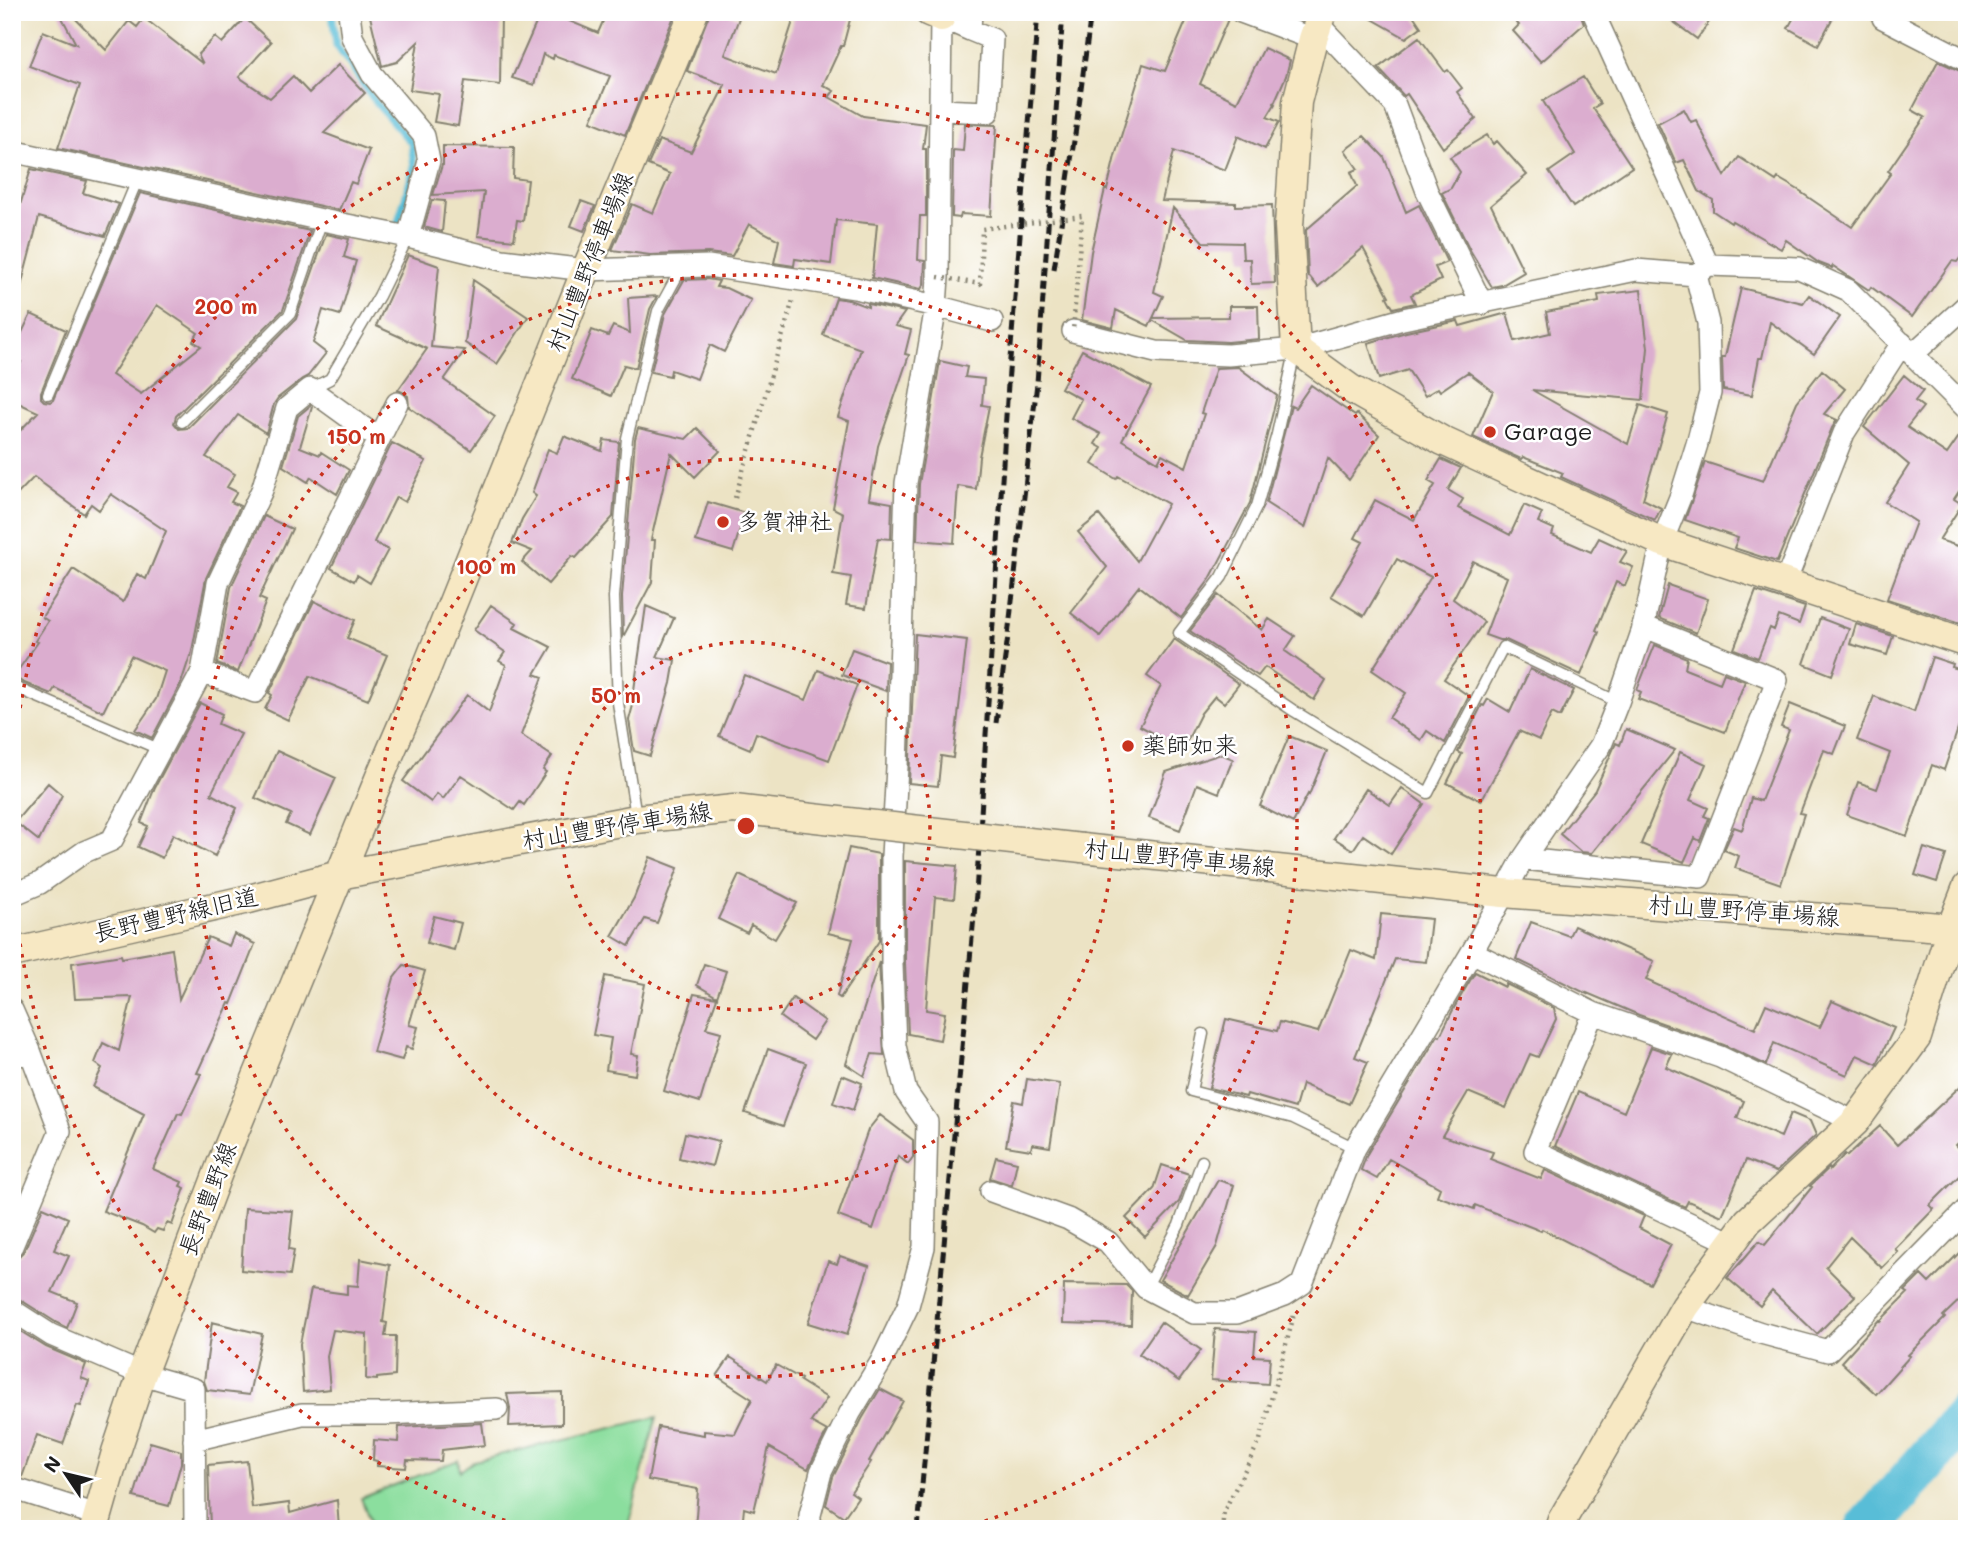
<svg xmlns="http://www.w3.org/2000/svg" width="1979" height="1541" font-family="Mali,'Klee One',sans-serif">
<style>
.green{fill:#8bde9e;stroke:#547d5d;stroke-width:2}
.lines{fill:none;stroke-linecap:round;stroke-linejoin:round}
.stream{stroke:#58bdd7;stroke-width:7}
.river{stroke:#58bdd7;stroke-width:44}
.building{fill:#dbadcf;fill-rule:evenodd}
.lane-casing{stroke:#848070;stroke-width:13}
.street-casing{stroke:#848070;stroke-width:24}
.secondary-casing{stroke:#848070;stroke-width:31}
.path{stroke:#848070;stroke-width:4.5;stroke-dasharray:2 5;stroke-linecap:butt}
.lane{stroke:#fff;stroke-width:10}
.street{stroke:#fff;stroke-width:21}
.secondary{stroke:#f7e8c3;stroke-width:28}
.rail{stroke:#1c1c1c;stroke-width:5;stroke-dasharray:10 5;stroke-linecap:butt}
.secondary-bridge-casing{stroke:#848070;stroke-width:31;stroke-linecap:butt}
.path-bridge{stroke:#848070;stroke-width:4.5;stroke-dasharray:2 5;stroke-linecap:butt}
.secondary-bridge{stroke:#f7e8c3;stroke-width:28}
.ring{fill:none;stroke:#c8321e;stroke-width:3.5;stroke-dasharray:3.5 7}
.poi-dot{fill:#c8321e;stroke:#fff;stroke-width:2.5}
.labels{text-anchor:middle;stroke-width:5;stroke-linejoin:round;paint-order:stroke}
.street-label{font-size:24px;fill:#1c1c1c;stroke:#fff}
.poi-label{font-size:24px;fill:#1c1c1c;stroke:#fff;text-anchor:start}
.centre{fill:#c8321e;stroke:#fff;stroke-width:3.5}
.ring-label{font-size:21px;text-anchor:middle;font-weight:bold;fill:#c8321e;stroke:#fff;stroke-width:5;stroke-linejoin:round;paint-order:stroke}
</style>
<rect width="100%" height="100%" fill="#fff"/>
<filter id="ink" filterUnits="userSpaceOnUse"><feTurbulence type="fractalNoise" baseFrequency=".0143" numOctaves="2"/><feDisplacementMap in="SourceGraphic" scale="14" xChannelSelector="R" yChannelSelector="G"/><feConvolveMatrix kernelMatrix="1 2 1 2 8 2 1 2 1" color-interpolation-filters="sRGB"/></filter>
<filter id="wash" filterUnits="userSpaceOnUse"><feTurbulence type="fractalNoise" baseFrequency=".00686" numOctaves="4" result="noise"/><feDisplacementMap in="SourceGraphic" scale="28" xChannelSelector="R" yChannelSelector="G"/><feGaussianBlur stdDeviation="1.57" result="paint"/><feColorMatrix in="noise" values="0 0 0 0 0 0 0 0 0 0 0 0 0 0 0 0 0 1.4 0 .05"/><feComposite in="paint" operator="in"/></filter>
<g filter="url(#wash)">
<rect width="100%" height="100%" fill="#ece3c4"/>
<path class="green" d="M657,1417L627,1529H373L361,1498L458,1460L460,1471L474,1461Z"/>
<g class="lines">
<path class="stream" d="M332,12L336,45L377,104L411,143L414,167L397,225"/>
<path class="river" d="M1867,1529L1967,1415"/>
</g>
<g id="blocks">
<path class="building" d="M59,12H69L106,50L129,21L137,27L144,18L203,64L198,54L215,37L222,43L245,18L271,42L239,77L270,98L293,76L309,93L338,65L365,93L324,133L369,150L356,184L351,182L339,210L58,148L80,85L29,66L43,31L76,44Z
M369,12H501L500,85L465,81L458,126L434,122L439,94L410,90L418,42L397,62L382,66Z
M541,12H555L553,20L555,15L598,33L607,12H676L625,135L591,121L610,76L554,55L553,59L543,54L534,85L512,78Z
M710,12H724L739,18L725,55L776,74L796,12H852L843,46H841L823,85L834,91L829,97L863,116L926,124L923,149H926V216H920L918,260L925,261L924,284L921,289L872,278L877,224L836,220L831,264L795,259L794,266L774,263L779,240L749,224L732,256L708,253L650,255L612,250L632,204L653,213L670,174L648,165L659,140L691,152L725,85L687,71Z
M1190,12H1228L1229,17L1200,84L1237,102L1264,48L1290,60L1286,76L1274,103L1275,104L1267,117L1279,122L1265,149L1238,136L1225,170L1174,151L1162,201L1236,203V206L1272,205L1275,283L1251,284L1250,259H1243L1242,243L1203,242L1173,208L1154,292L1163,296L1153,318L1229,317V306H1258L1259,339L1228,342L1187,340L1152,320L1149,326L1116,310L1113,328L1082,320L1091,252L1105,189L1107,190L1115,156L1143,64L1165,71Z
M1360,12H1411L1421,27L1406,38Z
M1506,12H1580L1584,24L1541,62L1513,31L1519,25Z
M1660,12H1716L1697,39Z
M1797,12H1836L1818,45L1788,28Z
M1419,37L1445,72L1448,70L1462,88L1457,92L1476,119L1443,148L1407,94L1404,96L1378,68Z
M1938,61L1967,74V249L1957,262L1952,261L1912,317L1871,287L1869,290L1833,266L1832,268L1819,263L1786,240L1781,249L1732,221L1731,223L1713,211V200L1699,191L1684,160L1676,163L1658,123L1684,109L1691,122L1696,120L1725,176L1739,157L1776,181L1778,178L1802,192V193L1852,227L1891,173L1888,171L1925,117L1912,110Z
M1583,77L1600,104L1593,108L1632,167L1573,207L1549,172L1575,154L1543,101Z
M965,124L997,125L991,216L961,214L960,218L952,217L953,150L963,151Z
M1487,135L1493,144L1497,141L1527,175L1491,205L1524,272L1502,285L1492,287L1470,250L1442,193L1451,188L1460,172L1450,157Z
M1364,136L1384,157L1406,212L1419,205L1447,262L1435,267L1441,280L1411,295L1415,303L1393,308L1387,297L1389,296L1363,248L1318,287L1308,275L1306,230L1357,186L1351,172L1358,169L1345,150Z
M443,146L514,147L513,178L528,180L523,221L517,220L514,240L478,236L484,192L433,195L442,165H443Z
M31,169L87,181L83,193L119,204L105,236L39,217L19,294L12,293V232Z
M140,193L310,231L283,310L176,416L174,423L179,429L188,428L296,319L326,234L349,239L344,257L356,261L340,315L323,310L313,343L326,353L308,376L302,379L278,398L274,404L266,433L238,415L206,457L235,474L227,487L237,492L231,502L240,506L206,578L191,656H190L181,683L152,738L135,730L156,699L165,671L131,656L103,712L55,688L51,694L22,682L14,676L38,642L35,641L48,621L42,617L73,569L123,602L137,574L146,579L166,531L111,494L99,510L91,504L84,514L34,477L12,500V439L38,412L12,400V380L21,362L12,358V353L31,314L66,330L41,392V398L44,401L50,402L53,400ZM157,305L198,333L193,341L201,346L141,394L112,375Z
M432,200L445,201L442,232L424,227Z
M581,201L595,206L584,231L571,226Z
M408,255L439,266L431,347L465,350L444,380L495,416L471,450L409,407L408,396L403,392L398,390L427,349L376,326Z
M707,279L719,281L716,287L726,288L751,300L724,352L710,345L697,379L671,370L670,376L651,372L665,314L684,280Z
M473,280L528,317L497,364L465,343Z
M1741,288L1803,303L1809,295L1840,317L1814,354L1770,322L1762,358H1759L1752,395L1723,390L1722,357H1725Z
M1641,290L1648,348L1643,400L1532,390L1628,444L1640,405L1668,414L1643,499L1661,508L1655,520L1561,477L1563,473L1523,457L1521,459L1473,437L1493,391L1468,372L1440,391L1438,388L1425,396L1408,370L1379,379L1368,343L1406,332L1458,321L1460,326L1507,313L1515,341L1550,333L1546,312L1599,302L1598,295Z
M657,296L650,309L636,368L624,365L611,396L572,379L592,330L608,336L613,326L630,333L628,298Z
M836,298L849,300L868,307V304L905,312L895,326L911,330L905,354L909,355L878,446L869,499L892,503L891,539L878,538L866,608L846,605L851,577L833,574L843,513L833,508L849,421L838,417L861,349L823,335Z
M1082,350L1151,387L1122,440L1158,462L1162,454L1186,467L1204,414L1201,413L1216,368L1238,367L1277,396L1250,503L1210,579L1181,618L1139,586L1100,636L1071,613L1107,567L1078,532L1099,515L1137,561L1168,504L1118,476L1116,479L1092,464L1102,448L1095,444L1101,434L1071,418L1081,399L1061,388Z
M940,361L967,367L965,377L984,379L982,405L989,406L979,457L976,489L958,486L954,543L917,540L919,484Z
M1822,370L1845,389L1824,414L1837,420L1832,428L1777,562L1734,548L1738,538L1685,520L1705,462L1763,481L1797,402Z
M1904,375L1923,391L1915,401L1923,407L1907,427L1947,454L1967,425V479L1954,499L1962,504L1939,540L1967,549V625L1887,599L1916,522L1885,502L1909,465L1864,427Z
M1311,385L1355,416L1357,414L1379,435L1349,480L1328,458L1305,528L1266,503L1291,406L1295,408Z
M310,406L312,407L300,447L320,455L321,452L349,470L337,494L311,477L308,482L283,466L298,416Z
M638,428L686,439L697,428L720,451L695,477L671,453L651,540H655L652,582L623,637L622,597L635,439Z
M564,436L602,451L604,440L619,442L613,517L576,558L572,556L548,584L522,562L532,551L512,543L522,519L536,496L532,493L548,449L557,453Z
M392,443L426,461L405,502L396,497L374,542L388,550L370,583L357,575L354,581L331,568Z
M1441,459L1461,468L1448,490L1463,499L1458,508L1510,535L1524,505L1542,513L1538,522L1554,529L1552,535L1591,552L1599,538L1627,551L1620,562L1633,567L1625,586L1616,582L1596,630L1599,632L1581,675L1506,640H1499L1485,635L1507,577L1473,561L1453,599L1484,622L1444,679L1469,696L1445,743L1427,731L1421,740L1389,718L1406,693L1372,670L1431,577L1397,559L1364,616L1331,596L1363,542L1355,538L1375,500L1414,520L1435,485L1428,481Z
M708,502L745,513L733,552L696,541Z
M264,516L292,529L259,598L266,601L238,672L217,664L231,587Z
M1668,585L1708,599L1696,633L1659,618Z
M1756,591L1805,607L1799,624L1779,616L1774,630L1770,628L1758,658L1734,649Z
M1218,595L1262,630L1269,619L1295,636L1285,651L1326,680L1314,700L1265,667L1258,676L1190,631Z
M314,601L355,620L347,638L387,655L368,700L310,676L288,720L265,709L272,695L269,693Z
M491,605L517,623L514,628L551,647L535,674L543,677L521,735L552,756L543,770L546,772L524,805L520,802L514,810L461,775L443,799L437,794L431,802L403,781L467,695L489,712L506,665L499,661L505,652L474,630Z
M646,606L674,618L657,657L675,660L671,683L650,756L634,751L629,720L635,698L633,697Z
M1820,618L1849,629L1832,675L1804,664Z
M1856,624L1893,636L1887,655L1850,644Z
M915,634L967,640L953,758L941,756L938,786L909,783Z
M1174,639L1239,684L1224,703L1215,696L1201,713L1183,749L1140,726L1161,686L1147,676Z
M1655,645L1687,658L1685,669L1720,683L1724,673L1745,681L1725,732L1638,699L1641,692L1637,690Z
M852,649L887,662L886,691L842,675Z
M1932,657L1953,664L1952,667L1967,672V729L1959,726L1944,770L1932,765L1907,836L1847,815L1858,782L1877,789L1890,753L1857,740L1874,696L1914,712Z
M1530,669L1574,690L1560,717L1552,713L1539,740L1519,731L1481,801L1447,783L1462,754L1458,752L1482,705L1484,706L1488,699L1510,712Z
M818,670L857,685L829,760L756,733L750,749L719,736L744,675L806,700Z
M200,703L222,714L218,724L241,734L211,794L237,808L215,856L173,834L162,858L138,847L148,826L141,823L155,787Z
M1790,704L1845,726L1834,754L1824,750L1800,813L1804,814L1781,884L1735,868L1739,856L1724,850L1734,827L1742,830L1751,798L1761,801L1789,730L1781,727Z
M1626,729L1675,750L1592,853L1581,852L1560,834L1595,790L1616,743L1620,745Z
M1289,736L1327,751L1309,795L1308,794L1293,823L1260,806Z
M277,751L336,778L310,835L286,824L291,814L255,798Z
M1680,752L1706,764L1690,800L1708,808L1704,816L1709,818L1700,841L1695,838L1684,862L1641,844Z
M1221,754L1233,759L1219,793L1197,784L1180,830L1149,818L1166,772Z
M48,783L62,795L39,841L15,822Z
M1402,788L1424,804L1391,854L1363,835L1353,850L1334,838L1366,789L1390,805Z
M849,848L879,854V941L840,998L837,996L853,939L828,933Z
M1924,848L1946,855L1937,882L1915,875Z
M650,857L678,868L657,923L645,919L629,946L612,936L634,898Z
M905,861L957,866L954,899L935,897L926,1010L945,1013L940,1040L908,1034L905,964Z
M739,875L782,895L797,903L775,939L751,925L747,933L718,919Z
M1381,914L1431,919L1426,962L1395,959L1355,1057L1368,1062L1349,1104L1302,1084L1295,1108L1247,1094L1246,1097L1209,1088L1226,1019L1277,1031L1280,1022L1318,1032L1351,950L1376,960Z
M434,916L461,923L454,950L427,943Z
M1531,922L1569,936L1574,926L1654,961L1646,980L1755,1029L1766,1004L1820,1027L1832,1001L1894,1028L1877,1064L1857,1055L1847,1075L1774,1043L1766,1065L1724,1045L1639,1015L1587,993V994L1516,959Z
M234,934L255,944L231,1004L229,1003L197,1073L201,1074L182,1114L178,1113L153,1169L182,1182L180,1186L185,1188L172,1225L167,1223L163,1231L157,1229L154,1233L142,1226L103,1211L144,1114L93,1087L102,1068L95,1063L103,1043L119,1051L132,997L75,999L72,963L121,955L122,958L172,949L179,999L208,937L229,946Z
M879,962L884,1055L872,1054L864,1076L846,1064Z
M704,964L726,971L717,997L697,985Z
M404,965L425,971L409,1025L418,1027L412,1049L406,1047L402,1060L373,1052L394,978Z
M1475,972L1505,987L1506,984L1554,1008L1556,1019L1538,1057L1530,1054L1506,1108L1468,1092L1442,1136L1493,1152L1490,1159L1541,1179L1545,1170L1644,1216L1639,1228L1671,1245L1650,1284L1542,1229L1541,1231L1475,1205L1474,1209L1437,1196L1440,1188L1389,1159L1377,1179L1361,1170L1367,1154L1438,1035L1440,1036L1454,1008Z
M605,976L645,984L631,1054L638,1055L635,1075L606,1070L611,1038L593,1035Z
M694,994L717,998L706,1028L721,1032L700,1102L664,1091Z
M793,998L825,1021L812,1040L780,1017Z
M1651,1047L1672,1054L1666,1067L1744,1101L1737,1118L1781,1137L1791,1113L1810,1121L1816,1135L1776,1172L1746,1160L1722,1216L1688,1201L1685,1207L1555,1146L1578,1092L1624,1112Z
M768,1049L806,1063L783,1126L745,1113Z
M842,1075L862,1083L853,1110L833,1103Z
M1027,1079L1060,1084L1050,1147L1032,1144L1031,1150L1006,1146L1014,1101L1023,1103Z
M1967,1080V1135L1956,1145L1967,1156V1168L1930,1205L1934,1209L1895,1249L1898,1252L1882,1268L1850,1237L1826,1267L1855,1296L1817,1334L1772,1291L1760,1306L1727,1278L1759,1241L1765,1245L1812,1187L1810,1186L1829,1168L1830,1170L1845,1154L1847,1156L1880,1126L1897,1145Z
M880,1115L913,1140V1157L908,1164L898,1156L873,1229L838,1216L868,1130Z
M685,1133L719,1141L712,1166L679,1158Z
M996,1157L1017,1162L1012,1185L990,1178Z
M1162,1165L1189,1174L1179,1202L1145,1237L1126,1218L1154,1189Z
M1218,1180L1234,1185L1217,1246L1188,1295L1160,1280Z
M43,1207L68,1218L54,1250L69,1256L52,1292L77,1302L67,1328L57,1323L19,1299L12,1297V1271L18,1257L24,1251Z
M245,1208L293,1211L289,1249L294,1250L290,1275L241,1270Z
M1967,1245V1293L1943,1316L1945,1318L1908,1355L1910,1356L1876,1394L1841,1362L1879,1320L1880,1321L1908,1293L1905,1291L1921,1275L1929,1283Z
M840,1256L869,1266L847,1335L808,1323L828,1261L837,1264Z
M360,1259L390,1265L383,1322L387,1323L385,1336H396L395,1376L377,1378V1380L366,1379L367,1334L333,1330L327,1356L330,1389L303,1392L300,1344L311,1289L347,1294V1285L358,1286Z
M1064,1284L1126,1285L1132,1291L1131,1325L1063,1323Z
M212,1322L262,1334L249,1395L207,1390L204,1381Z
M1161,1322L1201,1350L1179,1381L1139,1354Z
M12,1326L46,1347L86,1364L81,1378L89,1381L81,1406L77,1405L63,1444L37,1435L22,1477L12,1475Z
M1215,1329L1256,1332L1254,1356L1270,1357L1268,1384L1211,1380Z
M730,1357L767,1381L776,1365L801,1379L800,1381L827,1398L811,1422L827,1431L808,1469L769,1447L754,1511L744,1508L742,1529H695L698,1489L648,1480L658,1427L704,1435V1431L735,1434L752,1399L717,1376Z
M880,1389L903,1401L869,1461L871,1462L851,1492L858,1497L844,1517L826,1505L833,1477L862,1419Z
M562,1392V1424L509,1426L510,1408L507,1394Z
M482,1423L485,1445L442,1450L441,1461L407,1460L406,1468L377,1466V1461L373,1460L374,1440L398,1442L399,1427Z
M150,1442L181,1451V1463L169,1506L134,1497Z
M247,1461L252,1508L289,1503L290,1513L337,1500L339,1529H210L208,1465Z"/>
</g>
</g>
<g filter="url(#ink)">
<use href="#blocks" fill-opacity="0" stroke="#848070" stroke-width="2"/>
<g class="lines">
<g class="lane-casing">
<path id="lane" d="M1295,352L1277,434L1257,506L1222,577L1179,633L1294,711L1428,793L1503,647L1618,702
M310,389L330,379L379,296L408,237
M48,394L138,178
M182,422L290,314L322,220
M12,686L161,750
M636,816L618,703L614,597L627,438L658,311L682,267
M1203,1034L1191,1091L1293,1118L1355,1148
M1146,1288L1179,1225L1202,1161"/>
</g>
<g class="street-casing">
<path id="street" d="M349,12L352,37L372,74L424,136L429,161L408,237
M1241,12L1313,39
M1593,12L1708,265
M1886,12L1883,18L1967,61
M1318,24L1395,105L1427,191L1482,304
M940,110L988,112L992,39L970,30
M12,151L322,220L408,237L502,260L586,270L708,266L855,288L936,306L992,321
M1073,331L1156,352L1228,355L1296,349L1403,319L1636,270L1696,275L1708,265L1799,268L1848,290L1967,409
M1913,354L1967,305
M1785,583L1844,433L1902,343
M202,672L255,692L397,403
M1523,859L1700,877L1777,680L1643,626
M12,895L40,883L84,852L112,840L202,672L218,583L262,490L287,408L310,389L379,439
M1472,952L1593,1013L1720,1057L1855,1122
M12,1010L30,1051L12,1057
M1593,1013L1535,1151L1732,1243
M991,1191L1068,1219L1108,1242L1146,1288L1194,1313H1237L1285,1295L1302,1284L1355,1148L1472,952L1523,859L1601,745L1618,702L1642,632L1662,542L1681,495L1697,444L1710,393L1708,323L1696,275
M12,1246L60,1131L30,1051
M1685,1307L1761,1333L1828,1351L1967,1209
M12,1310L51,1335L142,1374L194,1389L195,1529
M194,1440L302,1414H386L497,1409
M12,1488L97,1515
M810,1529V1515L821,1472L850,1413L881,1362L908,1306L924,1247L927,1122L906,1092L895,1046L892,964V856L897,767L906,483L936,306L938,277L941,17L970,30L971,12"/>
</g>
<g class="secondary-casing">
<path id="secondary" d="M929,12L941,17
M1322,12L1313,39L1297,102L1289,226L1296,349L1351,389L1443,441L1662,542L1967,643
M1082,848L1503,893L1967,929
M12,953L249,899L339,875L636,819L734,809
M94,1529L116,1452L142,1374L222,1162L381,774L425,672L586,270L694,12
M1559,1529L1562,1520L1685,1307L1748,1221L1855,1122L1917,1037L1951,928L1967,887"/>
</g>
<path class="path" d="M735,498L793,300
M1222,1529L1224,1511L1260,1440L1294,1315"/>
<use href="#lane" class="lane"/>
<use href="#street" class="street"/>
<use href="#secondary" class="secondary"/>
<path class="rail" d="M1054,269L1076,128L1091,12
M996,723L1008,636L1037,383L1063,12
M918,1529L976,894L1008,384L1038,12"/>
<g class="secondary-bridge-casing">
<path id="secondary-bridge" d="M734,809L1082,848"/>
</g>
<path class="path-bridge" d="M938,277L980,284L982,229L1082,216L1073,331"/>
<use href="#secondary-bridge" class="secondary-bridge"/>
</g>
</g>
<g class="ring">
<circle cx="746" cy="826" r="184"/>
<circle cx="746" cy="826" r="367"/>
<circle cx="746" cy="826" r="551"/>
<path d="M525 1527A735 735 0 0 1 12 871M12 781A735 735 0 1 1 967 1527"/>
</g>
<g class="poi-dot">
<circle cx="1490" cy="432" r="7"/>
<circle cx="723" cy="522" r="7"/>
<circle cx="1128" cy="746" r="7"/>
</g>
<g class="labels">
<g class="street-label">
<text transform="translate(590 262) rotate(-68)" y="8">村山豊野停車場線</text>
<text transform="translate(617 826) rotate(-9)" y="8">村山豊野停車場線</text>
<text transform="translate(1180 858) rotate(6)" y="8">村山豊野停車場線</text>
<text transform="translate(1744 911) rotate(4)" y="8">村山豊野停車場線</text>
<text transform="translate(176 915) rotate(-13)" y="8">長野豊野線旧道</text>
<text transform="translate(208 1199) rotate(-69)" y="8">長野豊野線</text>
</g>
<g class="poi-label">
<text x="1504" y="440">Garage</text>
<text x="737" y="530">多賀神社</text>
<text x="1142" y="754">薬師如来</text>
</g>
</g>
<circle cx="746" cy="826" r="10" class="centre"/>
<g class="ring-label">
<text x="226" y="314">200 m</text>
<text x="356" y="444">150 m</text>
<text x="486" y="574">100 m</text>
<text x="616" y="703">50 m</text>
</g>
<rect width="1979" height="1541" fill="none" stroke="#fff" stroke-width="42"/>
<g transform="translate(66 1474) rotate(305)" stroke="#ffffff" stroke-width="5" paint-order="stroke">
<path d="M0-5L12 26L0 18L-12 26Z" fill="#1c1c1c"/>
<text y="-10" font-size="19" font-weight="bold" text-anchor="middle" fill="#1c1c1c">N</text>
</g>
</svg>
